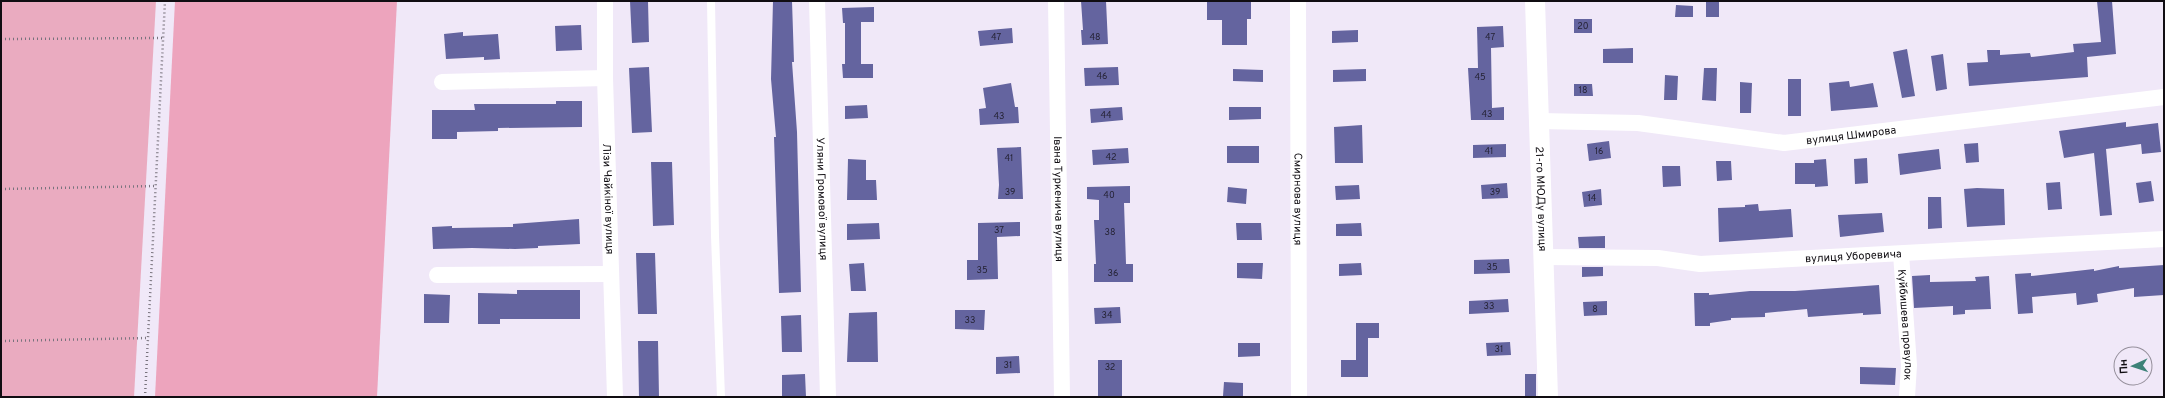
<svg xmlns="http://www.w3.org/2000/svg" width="2165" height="398" font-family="Overpass,sans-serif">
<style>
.green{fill:#eaabc0}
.forest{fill:#eda4bd}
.building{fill:#64649f}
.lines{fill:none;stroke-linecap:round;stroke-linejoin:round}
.path{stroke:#78737d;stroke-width:2.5;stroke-dasharray:1 3;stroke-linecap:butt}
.service{stroke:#fff;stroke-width:8}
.minor{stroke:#fff;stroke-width:16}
.tertiary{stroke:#fff;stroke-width:20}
.labels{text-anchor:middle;stroke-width:3.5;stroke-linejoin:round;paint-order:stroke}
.number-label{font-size:9px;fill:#252335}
.street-label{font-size:11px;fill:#100d12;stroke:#f0e8f8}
</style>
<rect width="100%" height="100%" fill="#f0e8f8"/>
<path class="green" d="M1,1H156L134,397H1Z"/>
<path class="forest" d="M175,1H397L377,397H155Z"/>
<path class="building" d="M630,1H648L649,42L632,43Z
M773,1H792L794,62H792L797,132L801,292L779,293L774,137H776L771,79Z
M1081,1H1106L1108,44L1082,45L1081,30H1083Z
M1207,1H1251V19H1247V45H1222V20H1207Z
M1706,1H1719V17H1706Z
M2097,1H2112L2116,54L2087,57L2088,77L1969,86L1967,63L1988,62L1987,50H2000V55L2030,53L2031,57L2074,52L2073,44L2101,42Z
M1676,5L1693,6V17H1675Z
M874,7V22H861V64H873V78H843L842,64H845V23H843L842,8Z
M1574,19H1592V33H1574Z
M581,25L582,50L556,51L555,26Z
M1503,26L1504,47L1491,48L1492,108L1504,107V120H1471L1468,68H1478L1477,27Z
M1012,28L1013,43L980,46L978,31Z
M1358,30V42L1332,43V31Z
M463,32V36L498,34L500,59L484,60V57L446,59L444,34Z
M1633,48V63H1603V49Z
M1907,49L1915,96L1902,98L1893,52Z
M1943,54L1947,89L1936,91L1931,56Z
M649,67L652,132L632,133L629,68Z
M1118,67L1119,85L1085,86L1084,68Z
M1704,68H1717L1716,101L1702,100Z
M1233,69L1263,70V82L1233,81Z
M1366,69V81L1333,82V70Z
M1665,75L1678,76L1677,100H1664Z
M1788,79H1801V116H1788Z
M1849,81L1850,87L1873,83L1878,107L1831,111L1829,83Z
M1740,82L1752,83L1751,113H1740Z
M1011,83L1015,107H1018L1019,123L980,125L979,109L986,108L983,88Z
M1574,84H1592L1593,96H1574Z
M556,101H582V127L498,128V131L457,132V139H432V110H475L474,104H556Z
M867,105L868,118L845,119V106Z
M1122,107L1123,120L1091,123L1090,109Z
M1229,107H1261V119L1229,120Z
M2126,122V127L2158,123L2161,152L2142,154L2141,144L2106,149L2112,215L2100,216L2094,153L2064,158L2059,131Z
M1362,125L1363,163H1335L1334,127Z
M1609,141L1611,158L1589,161L1587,144Z
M1978,143L1979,162L1966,163L1964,144Z
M1506,144V157L1473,158V145Z
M1227,146H1259V163H1227Z
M1021,147L1023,199H998L999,185L997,148Z
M1128,148L1129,163L1093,165L1092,150Z
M1939,149L1941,169L1900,175L1898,154Z
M1867,158L1868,183L1855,184L1854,159Z
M848,159L866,160V180H876L877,200H847Z
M1826,159L1828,186L1815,187V184H1795V163H1814V160Z
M1716,161H1731L1732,180L1717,181Z
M651,162H672L674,225L653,226Z
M1662,166H1680L1681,186L1663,187Z
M2151,181L2154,201L2139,203L2136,183Z
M2060,182L2062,209L2048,210L2046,183Z
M1507,183L1508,198L1482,199L1481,185Z
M1359,185L1360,199L1336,200L1335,186Z
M1130,186V203H1124L1126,264H1133V282H1094V264H1096L1094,220H1099V200L1087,199V187Z
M1228,187L1247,189L1246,204L1227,202Z
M1977,188L2004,189L2005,225L1967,227L1964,189Z
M1601,189L1602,205L1584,207L1582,192Z
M1928,197H1941L1942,228L1928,229Z
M1758,204L1759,211L1791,209L1793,237L1719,242L1718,208L1745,207V205Z
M1882,213L1884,232L1840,237L1838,215Z
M579,219L580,244L538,246V248L515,249L472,248L433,249L432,227L452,226V228L513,227V224Z
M1020,222V236L997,237L998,279L967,280V260H978V223Z
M879,223L880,239L847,240V224Z
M1236,223H1261L1262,240H1237Z
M1361,223L1362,236H1336V224Z
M1605,236V248H1579L1578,237Z
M636,253H655L657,314H638Z
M1509,259L1510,273L1474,274V260Z
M864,263L866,291H851L849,264Z
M1237,263H1263L1262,279L1237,278Z
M1361,263L1362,275L1339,276V264Z
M2164,265V295L2134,297V288L2097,294L2098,302L2077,305L2076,293L2032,297L2033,313L2018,314L2015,274L2031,273V276L2094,269V271L2119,266V268Z
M1582,267H1603V276L1582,277Z
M1930,275V282L1976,281L1975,277L1989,276L1991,309L1965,310V314L1953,315V306L1914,308L1912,276Z
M1879,285L1881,314L1863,315V313L1808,317L1807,309L1765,313V317L1731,318V320L1710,323V326H1695L1694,293H1709V295L1750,291H1795Z
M517,290H580V319H500V324H478V293L517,294Z
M424,294L450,295L449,323H424Z
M1508,299L1509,312L1469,314V301Z
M1607,301V315L1584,316L1583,302Z
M1120,307L1121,323L1095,324L1094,308Z
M955,310H985L984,330L955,329Z
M877,312L878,362H847L849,313Z
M801,315L802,352H782L781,316Z
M1356,323H1379V338H1368V377H1341V360H1356Z
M638,341H658L659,397H639Z
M1510,342L1511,355L1487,356L1486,343Z
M1238,343H1260V356L1238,357Z
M1019,356L1020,373L996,374V357Z
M1098,360H1122V397H1098Z
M1860,367L1896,368L1895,385L1860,384Z
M805,374L806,397H782V375Z
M1525,374H1536V397H1525Z
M1224,382L1243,383V397L1223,396Z"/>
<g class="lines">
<path class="path" d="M1,39L163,38
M1,189L156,186
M1,341L148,338
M145,397L165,1"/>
<path class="service" d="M711,1L715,236L721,397"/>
<g class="minor">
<path id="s1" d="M605,1V78L615,397"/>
<path id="s2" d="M817,1L828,397"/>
<path id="s3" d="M1056,1L1062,397"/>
<path id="s4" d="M1298,1L1299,397"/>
<path d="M442,82L605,78"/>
<path id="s5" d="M1539,121L1638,123L1784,143L2164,97"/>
<path id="s6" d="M1901,254L1909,365L1907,397"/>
<path id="s7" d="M1543,257L1658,258L1700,264L2164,239"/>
<path d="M437,275L611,274"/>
</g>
<path class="tertiary" id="s8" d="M1535,1L1548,397"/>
</g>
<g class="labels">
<g class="number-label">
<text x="1583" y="29">20</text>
<text x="996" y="40">47</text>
<text x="1095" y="40">48</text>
<text x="1490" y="40">47</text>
<text x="1102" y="79">46</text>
<text x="1480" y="80">45</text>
<text x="1583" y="93">18</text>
<text x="1487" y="117">43</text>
<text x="1106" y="118">44</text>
<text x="999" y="119">43</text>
<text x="1489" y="154">41</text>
<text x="1599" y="154">16</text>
<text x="1111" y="160">42</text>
<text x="1009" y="161">41</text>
<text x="1010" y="195">39</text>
<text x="1495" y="195">39</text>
<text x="1109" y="198">40</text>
<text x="1592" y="201">14</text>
<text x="999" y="233">37</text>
<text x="1110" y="235">38</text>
<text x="1492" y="270">35</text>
<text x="982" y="273">35</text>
<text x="1113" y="276">36</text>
<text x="1489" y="309">33</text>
<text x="1595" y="312">8</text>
<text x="1107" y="318">34</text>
<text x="970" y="323">33</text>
<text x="1499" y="352">31</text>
<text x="1008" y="368">31</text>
<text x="1110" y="370">32</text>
</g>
<g class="street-label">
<text dy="4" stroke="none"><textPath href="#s5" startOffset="314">вулиця Шмирова</textPath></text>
<text dy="4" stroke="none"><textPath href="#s1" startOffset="198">Лізи Чайкіної вулиця</textPath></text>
<text dy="4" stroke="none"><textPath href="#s2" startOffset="198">Уляни Громової вулиця</textPath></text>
<text dy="4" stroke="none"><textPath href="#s3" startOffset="198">Івана Туркенича вулиця</textPath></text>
<text dy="4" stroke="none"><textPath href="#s4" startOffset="198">Смирнова вулиця</textPath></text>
<text dy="4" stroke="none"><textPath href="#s8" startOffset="198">21-го МЮДу вулиця</textPath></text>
<text dy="4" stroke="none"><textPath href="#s7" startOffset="311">вулиця Уборевича</textPath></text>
<text dy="4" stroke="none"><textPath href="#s6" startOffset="71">Куйбишева провулок</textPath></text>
</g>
</g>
<rect width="2165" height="398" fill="none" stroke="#100d12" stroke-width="4"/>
<g transform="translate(2133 366) rotate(267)"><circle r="19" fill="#f0e8f8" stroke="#96909c"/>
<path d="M0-3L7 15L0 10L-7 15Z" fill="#3d8278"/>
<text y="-6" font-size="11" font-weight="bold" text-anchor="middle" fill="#100d12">Пн</text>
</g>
</svg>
